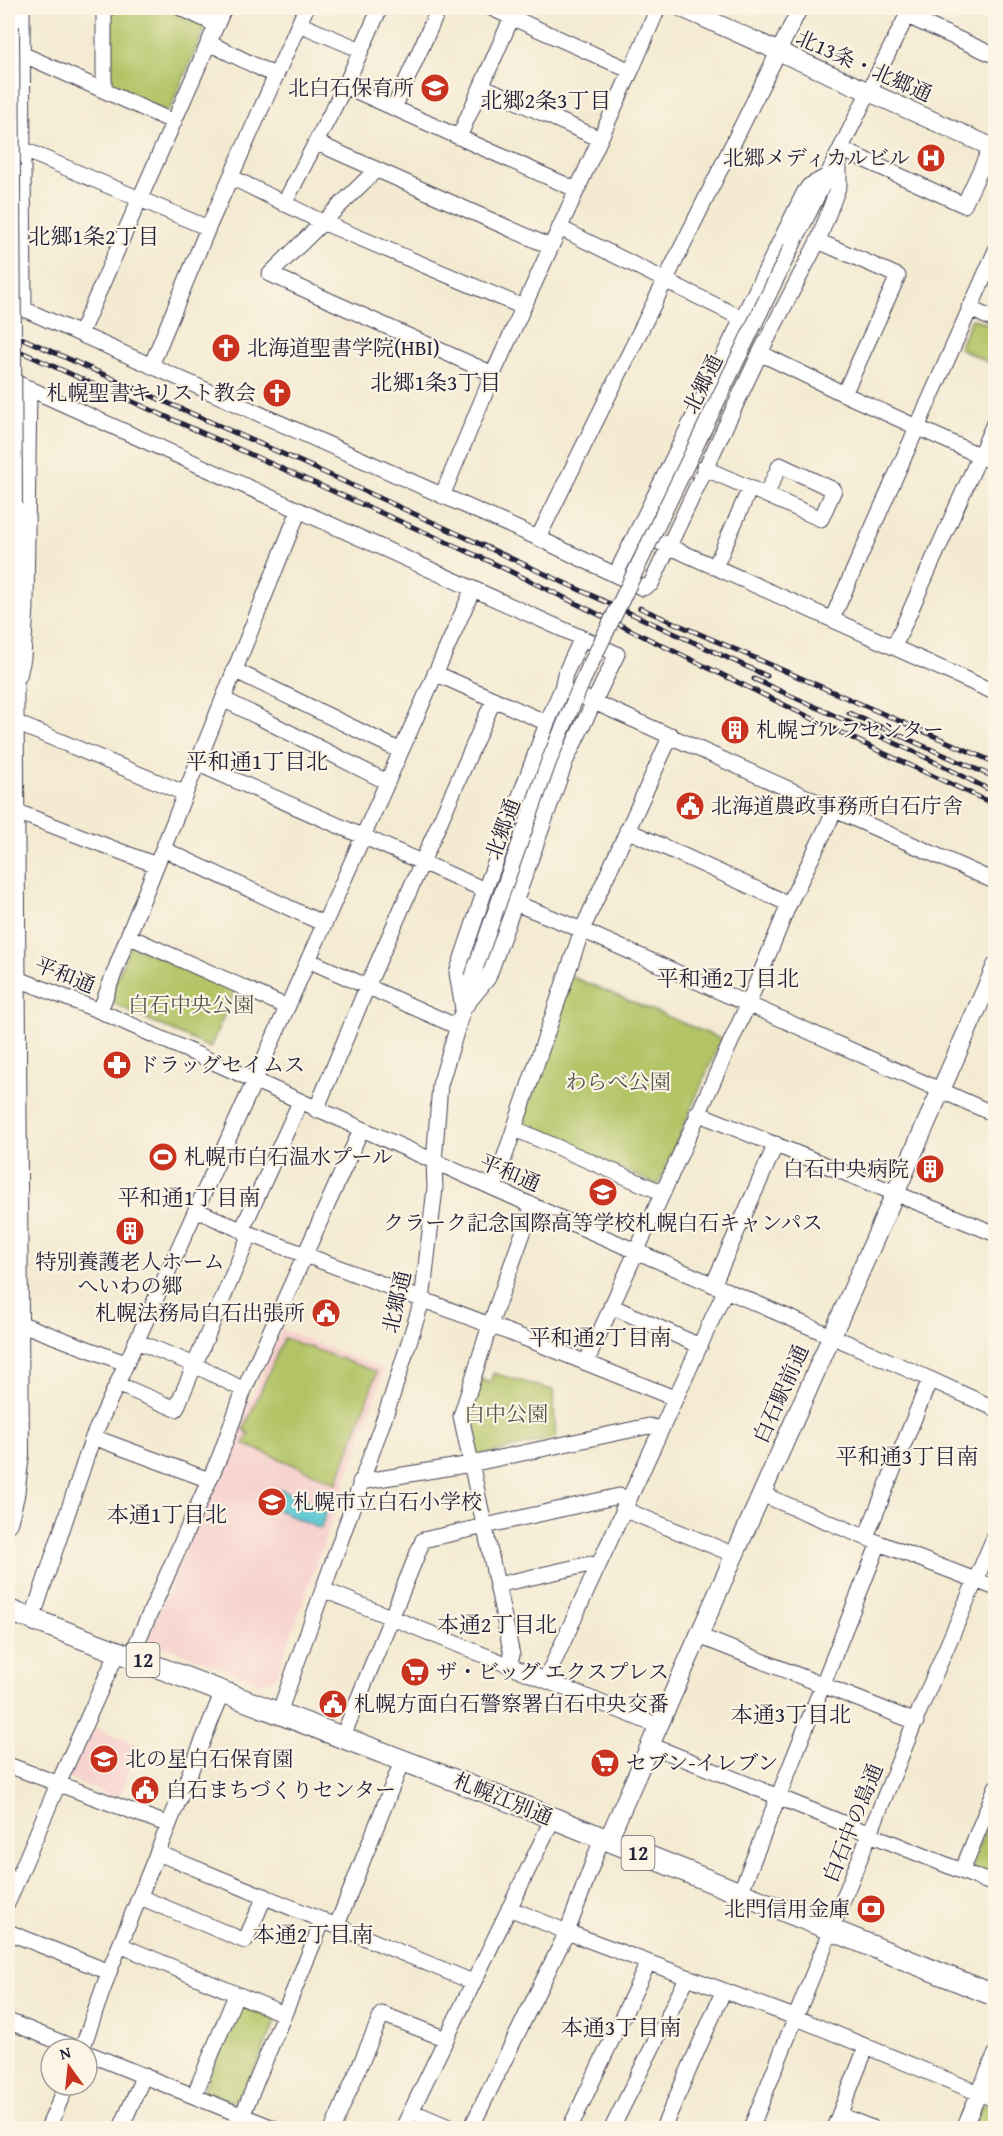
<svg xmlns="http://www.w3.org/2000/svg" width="1003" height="2136" font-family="'Gentium Book Plus','Noto Serif JP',serif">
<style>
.built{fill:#f7d0ce}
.green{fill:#b3c466;stroke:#6a7350;stroke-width:1.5}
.water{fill:#59c6d1;stroke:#3e7486;stroke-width:1.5}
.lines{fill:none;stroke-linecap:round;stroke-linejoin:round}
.minor-casing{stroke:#424052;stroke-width:17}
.major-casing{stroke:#424052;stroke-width:20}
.highway-casing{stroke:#424052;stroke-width:23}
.minor{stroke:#fff;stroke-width:15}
.major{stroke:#fff;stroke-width:18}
.highway{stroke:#fff;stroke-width:21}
.rail-casing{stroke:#22223b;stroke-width:5}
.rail{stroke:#fcf5e5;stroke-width:3;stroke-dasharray:9;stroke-linecap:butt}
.minor-bridge-casing{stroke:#424052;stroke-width:17;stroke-linecap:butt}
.major-bridge-casing{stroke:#424052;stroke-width:20;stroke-linecap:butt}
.minor-bridge{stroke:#fff;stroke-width:15}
.major-bridge{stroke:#fff;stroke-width:18}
.labels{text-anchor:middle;stroke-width:4.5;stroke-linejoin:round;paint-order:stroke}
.shield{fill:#fcf5e5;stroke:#63616e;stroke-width:1.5}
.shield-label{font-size:20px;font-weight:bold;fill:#22223b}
.street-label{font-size:21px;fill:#22223b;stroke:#fcf5e5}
.poi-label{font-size:21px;fill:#22223b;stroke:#fcf5e5;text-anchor:start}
.park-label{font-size:21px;fill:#4e5348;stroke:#fcf5e5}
.neighbourhood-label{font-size:22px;fill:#22223b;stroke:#fcf5e5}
</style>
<rect width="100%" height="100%" fill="#fcf5e5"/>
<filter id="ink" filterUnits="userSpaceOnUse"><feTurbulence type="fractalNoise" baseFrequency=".0167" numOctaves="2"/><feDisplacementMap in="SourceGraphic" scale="12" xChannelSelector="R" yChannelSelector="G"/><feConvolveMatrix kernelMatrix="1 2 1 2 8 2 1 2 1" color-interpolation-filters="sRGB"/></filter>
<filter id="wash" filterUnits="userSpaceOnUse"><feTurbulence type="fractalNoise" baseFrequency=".008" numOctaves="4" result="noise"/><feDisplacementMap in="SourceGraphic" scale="24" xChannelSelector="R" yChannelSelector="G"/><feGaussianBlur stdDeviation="1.35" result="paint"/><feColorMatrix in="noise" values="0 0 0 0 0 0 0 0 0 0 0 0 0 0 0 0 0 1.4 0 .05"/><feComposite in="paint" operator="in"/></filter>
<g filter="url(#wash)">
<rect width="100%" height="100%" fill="#f4ead2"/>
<path class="built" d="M281,1329L385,1370L276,1677L262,1683L150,1641L149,1634Z
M91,1726L137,1745L119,1799L68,1778Z"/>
<path class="green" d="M111,8H165L203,25L204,31L170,109L165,111L114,88L111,84Z
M975,319L995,328V366L959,348L971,320Z
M130,945L235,990L210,1048L112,1003L111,994Z
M570,976L721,1039L658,1185L524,1127L523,1121Z
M284,1338L377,1372L337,1483L244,1444L249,1434L244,1429Z
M493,1373L553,1390L556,1438L479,1456L474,1453L467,1417L479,1378L490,1383Z
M995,1807V1878L974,1870L972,1863Z
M240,2002L274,2017L276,2021L240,2103L237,2104L203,2090Z
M982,2104L995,2108V2128H972Z"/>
<path class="water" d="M281,1489L328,1509L320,1529L273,1508Z"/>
</g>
<g filter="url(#ink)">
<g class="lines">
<g class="minor-casing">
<path id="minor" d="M22,8L24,310
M181,8L217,25
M491,8L631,71
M907,16L996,56
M299,24L361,50
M209,43L276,76
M22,54L174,122
M345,86L577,190
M482,86L600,139
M104,90V8
M394,108L439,8
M459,137L512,17
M317,143L551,247
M22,149L208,228
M841,149L964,205L991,147
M376,170L270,274L493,374
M231,177L322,222L523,307
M284,204L345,86L380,8
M560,228L741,318
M818,241L898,276L844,394
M791,248C832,168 870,87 911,8
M8,302L538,538L643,588L651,584L760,353L818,241L839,185V154
M969,308L996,321
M80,334L224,8
M760,353L844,394L996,463
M151,366L208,228L306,8
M8,379L582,638
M704,468L821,519L834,490L780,465L766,495
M442,496L493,374L631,71L658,8
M538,538L800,8
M659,542L996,693
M715,567L750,488
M616,574L804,193L809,186L829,175
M832,619L996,250
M582,638L617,654L566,760L488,978L463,1009L457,973L485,890L547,723L562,688L565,674Z
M894,647L996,419
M234,670L401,751
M435,673L547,723
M19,676L23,658L26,607L29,388
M565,689L996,882
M223,699L387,782
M14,722L184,793
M196,763L485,890
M17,812L156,865
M627,830L789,904
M163,849L324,924
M515,903L582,930L996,1115
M128,936L287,1007
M308,960L458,1027
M8,975L100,1011L578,1226L905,1368L996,1409
M100,1011L128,936L299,510
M316,1110L367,987L494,699
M697,1113L996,1234
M515,1129L661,1192
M494,1188L582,930L671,735
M196,1210L250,1234L537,1343L674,1398
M242,1230L300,1102
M713,1285L776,1144
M611,1306L700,1346
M19,1323L125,1363
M136,1341L195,1365L244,1390
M586,1363L748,1004L789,904L835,810
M117,1384L176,1409L250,1234
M93,1437L209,1480
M360,1482L471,1464L649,1426L660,1429
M761,1494L879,1543L996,1588
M623,1509L735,1555
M866,1537L930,1379
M497,1585L590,1564L597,1566
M324,1590L658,1726
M32,1619L93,1437L254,1082L473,589
M699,1636L916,1722
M131,1656L220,1456L244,1390L361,1130
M509,1664L512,1655L461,1416L490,1325L533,1205
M546,1679L725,1291
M279,1713L392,1396L422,1301L435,1188L434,1162L440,1085L476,966
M343,1736L423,1540L619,1496L628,1498
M650,1745L996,1885
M8,1765L169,1825
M158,1853L473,1982
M962,1871L996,1787
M740,1893L879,1543
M140,1897L245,1941L265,1896
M8,1902L58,1784L118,1651
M509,1908L567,1932L797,2018L996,2100
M337,1925L403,1759
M8,1932L109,1972
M120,1945L284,2014
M8,2021L77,2049
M82,2049L109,1972L223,1691
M87,2053L273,2128
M194,2096L236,1995
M411,2111L451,2128
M839,2115L872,2128
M242,2116L323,1920
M48,2128L67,2085
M121,2128L144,2075
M333,2128L382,2014L446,2039
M403,2128L553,1818
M471,2128L567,1932L602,1838
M570,2128L648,1963
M612,2128L687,1978
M663,2128L723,1992
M751,2128L920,1709L996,1533
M834,2128L866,2048
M964,2128L996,2053"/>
</g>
<g class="major-casing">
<path id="major" d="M10,8V26
M682,8L996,149
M8,1523L15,1496L20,1454L13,504
M608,1840L996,966"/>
</g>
<g class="highway-casing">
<path id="highway" d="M8,1610L538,1812L996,1996"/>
</g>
<use href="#minor" class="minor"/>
<use href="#major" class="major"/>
<use href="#highway" class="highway"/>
<g class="rail-casing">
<path id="rail" d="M8,332L310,466L767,676
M8,346L491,562L881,752L996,805
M640,608L996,763
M754,679L919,754L996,793
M849,713L996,778"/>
</g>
<use href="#rail" class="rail"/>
<g class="minor-bridge-casing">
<path id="minor-bridge" d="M476,966L549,761L583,680L791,248"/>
</g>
<g class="major-bridge-casing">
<path id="major-bridge" d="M10,26L13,504"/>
</g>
<use href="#minor-bridge" class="minor-bridge"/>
<use href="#major-bridge" class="major-bridge"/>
</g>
</g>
<defs>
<g id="school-disc" transform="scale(1.5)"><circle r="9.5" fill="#c8321e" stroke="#fcf5e5"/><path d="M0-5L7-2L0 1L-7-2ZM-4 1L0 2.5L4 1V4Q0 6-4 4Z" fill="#fff"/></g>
<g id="hospital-disc" transform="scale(1.5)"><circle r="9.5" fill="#c8321e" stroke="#fcf5e5"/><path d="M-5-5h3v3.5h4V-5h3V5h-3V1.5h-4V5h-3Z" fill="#fff"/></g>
<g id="church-disc" transform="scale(1.5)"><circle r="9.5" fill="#c8321e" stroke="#fcf5e5"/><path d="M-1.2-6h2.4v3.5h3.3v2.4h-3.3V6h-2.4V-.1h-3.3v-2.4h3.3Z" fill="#fff"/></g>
<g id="building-disc" transform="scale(1.5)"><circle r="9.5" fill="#c8321e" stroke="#fcf5e5"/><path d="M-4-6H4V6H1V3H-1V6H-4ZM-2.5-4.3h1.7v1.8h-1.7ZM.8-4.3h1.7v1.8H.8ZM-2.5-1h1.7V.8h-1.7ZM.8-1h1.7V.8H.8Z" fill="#fff"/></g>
<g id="civic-disc" transform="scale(1.5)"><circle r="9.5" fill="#c8321e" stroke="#fcf5e5"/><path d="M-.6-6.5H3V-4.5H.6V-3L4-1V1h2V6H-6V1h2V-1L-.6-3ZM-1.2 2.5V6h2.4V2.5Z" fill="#fff"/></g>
<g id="pharmacy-disc" transform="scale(1.5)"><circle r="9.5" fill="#c8321e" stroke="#fcf5e5"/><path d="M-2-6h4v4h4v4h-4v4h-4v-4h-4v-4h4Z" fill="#fff"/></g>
<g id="stadium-disc" transform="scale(1.5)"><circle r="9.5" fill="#c8321e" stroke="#fcf5e5"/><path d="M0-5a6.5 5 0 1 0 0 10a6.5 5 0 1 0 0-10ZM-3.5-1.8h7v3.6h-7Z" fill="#fff"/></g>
<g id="supermarket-disc" transform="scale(1.5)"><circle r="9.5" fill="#c8321e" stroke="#fcf5e5"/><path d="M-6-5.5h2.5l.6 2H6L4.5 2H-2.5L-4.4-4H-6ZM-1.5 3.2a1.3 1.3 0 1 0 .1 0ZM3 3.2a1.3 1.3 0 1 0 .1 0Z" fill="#fff"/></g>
<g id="bank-disc" transform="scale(1.5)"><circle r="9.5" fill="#c8321e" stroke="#fcf5e5"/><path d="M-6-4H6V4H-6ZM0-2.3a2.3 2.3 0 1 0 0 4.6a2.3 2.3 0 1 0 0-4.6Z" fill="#fff"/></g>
</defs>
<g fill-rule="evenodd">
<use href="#school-disc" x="435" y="88"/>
<use href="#hospital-disc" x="931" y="158"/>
<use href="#church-disc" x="226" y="348"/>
<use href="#church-disc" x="277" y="393"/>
<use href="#building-disc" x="735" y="730"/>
<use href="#civic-disc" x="690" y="806"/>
<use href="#pharmacy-disc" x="117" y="1065"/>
<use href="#stadium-disc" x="163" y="1157"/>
<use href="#building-disc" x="930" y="1169"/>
<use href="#school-disc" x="603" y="1192"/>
<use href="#building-disc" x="130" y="1231"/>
<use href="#civic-disc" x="326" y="1313"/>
<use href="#school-disc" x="272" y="1502"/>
<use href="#supermarket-disc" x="415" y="1672"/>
<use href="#civic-disc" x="333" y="1704"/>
<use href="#school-disc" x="104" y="1759"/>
<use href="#supermarket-disc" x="605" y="1763"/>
<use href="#civic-disc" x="145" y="1790"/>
<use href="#bank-disc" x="871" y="1909"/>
</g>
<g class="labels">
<g class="shield">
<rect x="126.5" y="1643" width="33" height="34" rx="4.5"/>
<rect x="621.5" y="1836" width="33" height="34" rx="4.5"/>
</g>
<g class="shield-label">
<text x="143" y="1667">12</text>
<text x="638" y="1860">12</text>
</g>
<g class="street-label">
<text transform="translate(864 66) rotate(24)" y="7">北13条・北郷通</text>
<text transform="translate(703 384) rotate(-64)" y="7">北郷通</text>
<text transform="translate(503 829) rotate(-70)" y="7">北郷通</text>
<text transform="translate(65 975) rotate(22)" y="7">平和通</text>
<text transform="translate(510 1173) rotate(23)" y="7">平和通</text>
<text transform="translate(397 1302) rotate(-77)" y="7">北郷通</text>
<text transform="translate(781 1394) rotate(-66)" y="7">白石駅前通</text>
<text transform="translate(503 1799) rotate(22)" y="7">札幌江別通</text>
<text transform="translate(853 1823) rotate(-68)" y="7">白石中の島通</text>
</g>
<g class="poi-label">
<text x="414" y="95" text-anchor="end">北白石保育所</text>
<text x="910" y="165" text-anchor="end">北郷メディカルビル</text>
<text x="247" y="355">北海道聖書学院(HBI)</text>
<text x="256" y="400" text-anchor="end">札幌聖書キリスト教会</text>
<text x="756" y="737">札幌ゴルフセンター</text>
<text x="711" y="813">北海道農政事務所白石庁舎</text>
<text x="138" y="1072">ドラッグセイムス</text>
<text x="184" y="1164">札幌市白石温水プール</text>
<text x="909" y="1176" text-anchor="end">白石中央病院</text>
<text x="603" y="1230" text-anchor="middle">クラーク記念国際高等学校札幌白石キャンパス</text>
<text x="130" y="1269" text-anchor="middle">特別養護老人ホーム<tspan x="130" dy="24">へいわの郷</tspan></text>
<text x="305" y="1320" text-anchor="end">札幌法務局白石出張所</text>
<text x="293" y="1509">札幌市立白石小学校</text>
<text x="436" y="1679">ザ・ビッグ エクスプレス</text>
<text x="354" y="1711">札幌方面白石警察署白石中央交番</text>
<text x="125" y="1766">北の星白石保育園</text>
<text x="626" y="1770">セブン-イレブン</text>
<text x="166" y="1797">白石まちづくりセンター</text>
<text x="850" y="1916" text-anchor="end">北門信用金庫</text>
</g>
<g class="park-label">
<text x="191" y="1012">白石中央公園</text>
<text x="618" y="1089">わらべ公園</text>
<text x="506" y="1421">白中公園</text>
</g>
<g class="neighbourhood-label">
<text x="546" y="108">北郷2条3丁目</text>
<text x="94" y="244">北郷1条2丁目</text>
<text x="436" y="390">北郷1条3丁目</text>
<text x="257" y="769">平和通1丁目北</text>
<text x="728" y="986">平和通2丁目北</text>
<text x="189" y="1205">平和通1丁目南</text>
<text x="600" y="1345">平和通2丁目南</text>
<text x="907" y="1464">平和通3丁目南</text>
<text x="167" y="1522">本通1丁目北</text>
<text x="497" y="1632">本通2丁目北</text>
<text x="791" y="1722">本通3丁目北</text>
<text x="313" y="1942">本通2丁目南</text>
<text x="621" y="2035">本通3丁目南</text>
</g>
</g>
<rect width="1003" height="2136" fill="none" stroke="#fcf5e5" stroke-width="30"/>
<g transform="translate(69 2067) rotate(345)"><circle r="28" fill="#fcf5e5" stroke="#a5a1a1" stroke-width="1.5"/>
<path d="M0-4.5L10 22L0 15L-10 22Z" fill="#c8321e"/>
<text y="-9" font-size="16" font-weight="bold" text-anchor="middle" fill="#22223b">N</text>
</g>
</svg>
